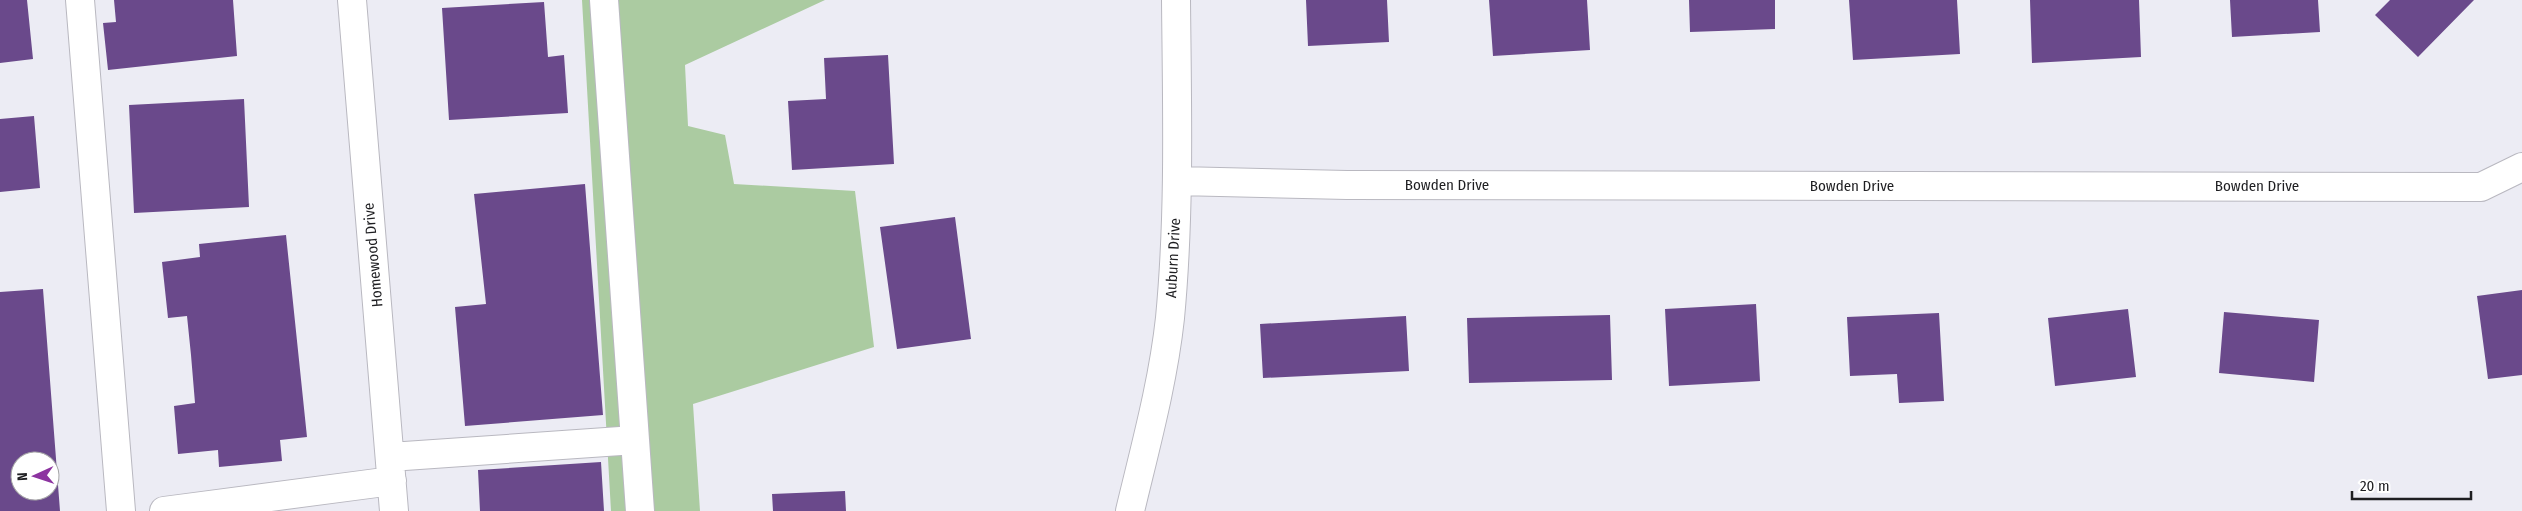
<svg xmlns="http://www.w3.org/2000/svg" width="2522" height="511" font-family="'Fira Sans Condensed',sans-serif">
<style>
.green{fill:#abcba1}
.building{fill:#6a498b;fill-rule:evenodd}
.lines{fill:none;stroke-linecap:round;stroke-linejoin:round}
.minor-casing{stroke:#b9b8c0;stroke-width:30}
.minor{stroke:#fff;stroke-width:28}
.labels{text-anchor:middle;stroke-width:5;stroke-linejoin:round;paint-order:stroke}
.street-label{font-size:15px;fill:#1e1e21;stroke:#fff}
</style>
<rect width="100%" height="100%" fill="#ececf4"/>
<path class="green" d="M582,0H825L685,65L688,126L725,135L734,184L855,191L874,347L693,404L700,511H611Z"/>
<path class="building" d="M0,0H27L33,59L0,63Z
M114,0H233L237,56L108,70L103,23L116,22Z
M1306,0H1387L1389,42L1308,46Z
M1489,0H1587L1590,50L1493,56Z
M1689,0H1775V29L1690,32Z
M1849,0H1957L1960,54L1853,60Z
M2030,0H2139L2141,57L2032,63Z
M2230,0H2318L2320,32L2232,37Z
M2390,0H2474L2418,57L2375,15Z
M544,2L548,57L564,55L568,113L449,120L442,8Z
M888,55L894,164L792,170L788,101L826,99L824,58Z
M244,99L249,207L134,213L129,105Z
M34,116L40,188L0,192V119Z
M585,184L603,415L465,426L455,307L486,304L474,194Z
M955,217L971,339L897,349L880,227Z
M286,235L307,437L280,440L282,461L219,467L218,450L178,454L174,406L195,403L191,355L187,316L168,318L162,262L200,257L199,244Z
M43,289L60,511H0V292ZM20,461H50V491H20Z
M2522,290V375L2488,379L2477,296Z
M1756,304L1760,381L1669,386L1665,309Z
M2128,309L2136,377L2055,386L2048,318Z
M2224,312L2319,320L2314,382L2219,373Z
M1939,313L1944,401L1899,403L1897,374L1850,376L1847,317Z
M1610,315L1612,380L1469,383L1467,318Z
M1406,316L1409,371L1263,378L1260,324Z
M601,462L604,511H480L478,470Z
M845,491L846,511H773L772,494Z"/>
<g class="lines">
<g class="minor-casing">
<path id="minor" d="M80,0L121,511
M352,0L394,511
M1178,181L1347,185L2481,187L2522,167
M635,440L640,511
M390,457L635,440L604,0
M164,511L392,481
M1130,511C1145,448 1163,383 1170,318C1180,213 1177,106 1176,0"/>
</g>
<use href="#minor" class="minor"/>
</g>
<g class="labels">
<g class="street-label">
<text x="1447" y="190">Bowden Drive</text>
<text x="1852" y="191">Bowden Drive</text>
<text x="2257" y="191">Bowden Drive</text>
<text transform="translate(373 255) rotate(-95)" y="5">Homewood Drive</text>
<text transform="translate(1173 258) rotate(-87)" y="5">Auburn Drive</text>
</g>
</g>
<g transform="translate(35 476) rotate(267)"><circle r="24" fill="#ffffff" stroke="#a5a5a6"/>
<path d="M0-4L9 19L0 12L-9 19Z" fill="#8c33a0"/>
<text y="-8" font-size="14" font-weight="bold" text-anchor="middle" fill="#1e1e21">N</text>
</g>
<path d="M2352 491v8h119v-8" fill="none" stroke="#1e1e21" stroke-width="2.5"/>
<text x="2360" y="491" font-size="15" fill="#1e1e21" stroke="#ffffff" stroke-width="4" paint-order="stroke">20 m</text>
</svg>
